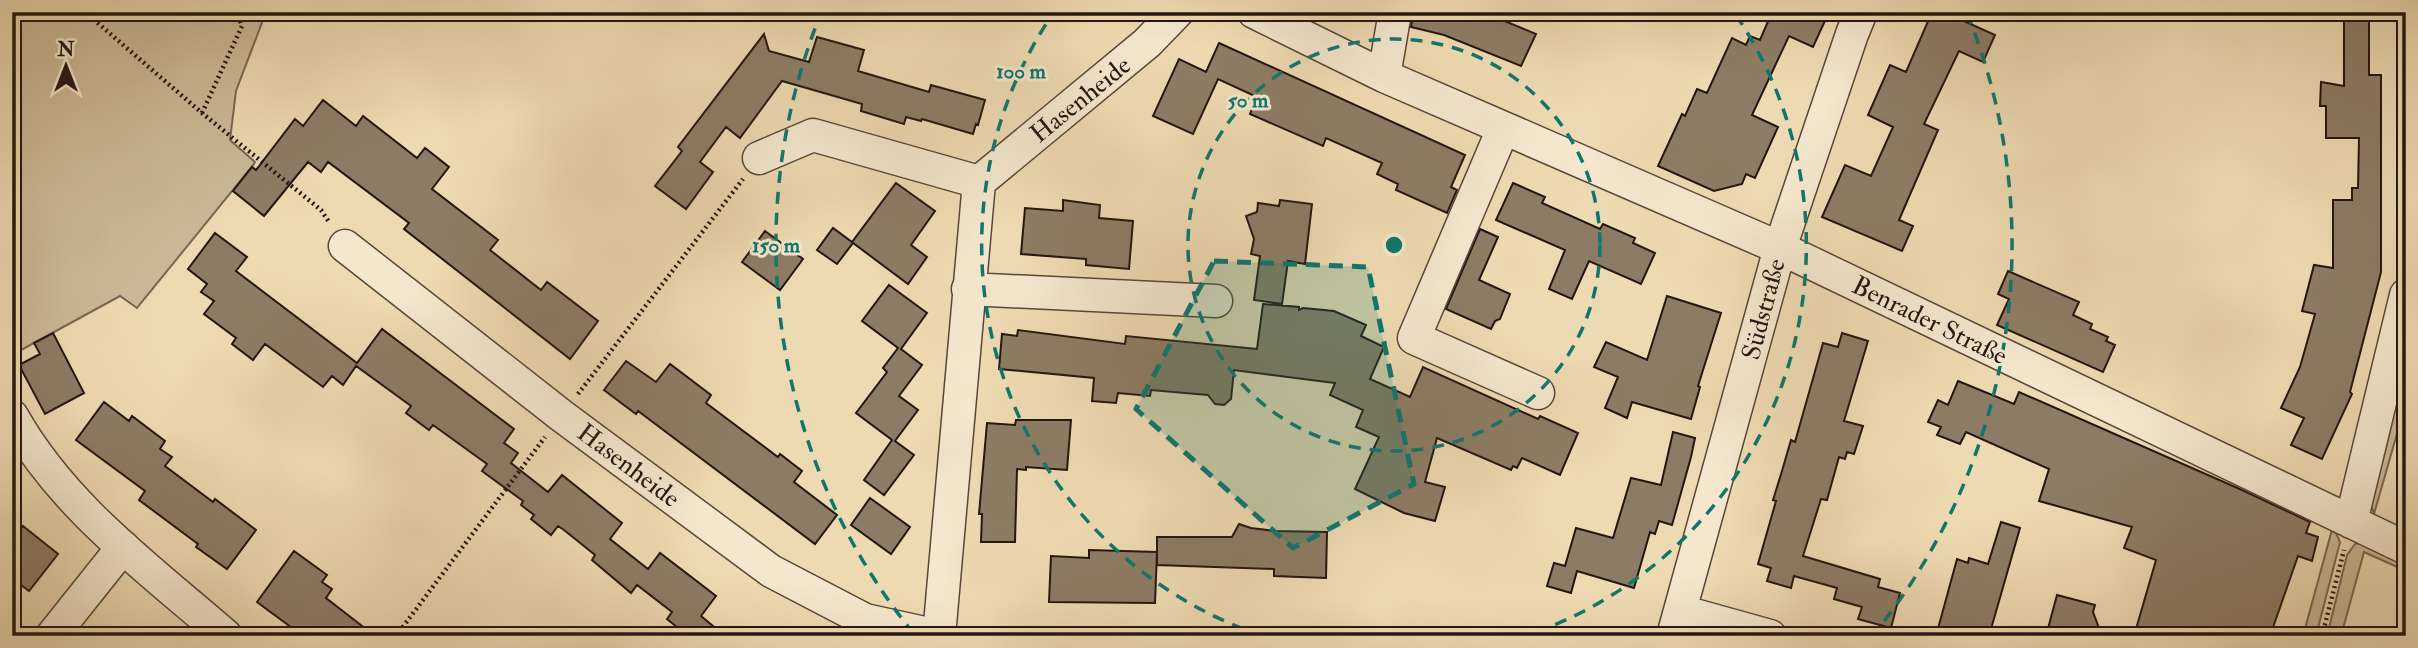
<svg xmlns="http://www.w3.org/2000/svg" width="2418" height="648" font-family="'IM FELL Double Pica',serif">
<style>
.green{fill:#cbb997;stroke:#776854;stroke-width:2}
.building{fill:#8d7c65;stroke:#231611;stroke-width:2}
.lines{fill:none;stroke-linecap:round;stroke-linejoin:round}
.minor-casing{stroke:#564739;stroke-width:35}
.path{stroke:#231611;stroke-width:4.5;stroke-dasharray:2 3.5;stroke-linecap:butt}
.minor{stroke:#f4e7cd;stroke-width:32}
.marked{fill:#0f766e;fill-opacity:0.2;stroke:#0f766e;stroke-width:5;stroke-dasharray:14 9;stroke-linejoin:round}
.ring{fill:none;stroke:#0f766e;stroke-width:3.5;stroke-dasharray:12 9}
.labels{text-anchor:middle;stroke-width:6;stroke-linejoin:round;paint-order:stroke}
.street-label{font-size:26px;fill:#231611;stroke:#f4e7cd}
.centre{fill:#0f766e;stroke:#f4e7cd;stroke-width:3.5}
.ring-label{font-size:21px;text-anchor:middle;font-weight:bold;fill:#0f766e;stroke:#f4e7cd;stroke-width:6;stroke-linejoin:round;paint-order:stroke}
</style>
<rect width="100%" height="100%" fill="#eedab2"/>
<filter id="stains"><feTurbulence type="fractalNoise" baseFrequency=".00286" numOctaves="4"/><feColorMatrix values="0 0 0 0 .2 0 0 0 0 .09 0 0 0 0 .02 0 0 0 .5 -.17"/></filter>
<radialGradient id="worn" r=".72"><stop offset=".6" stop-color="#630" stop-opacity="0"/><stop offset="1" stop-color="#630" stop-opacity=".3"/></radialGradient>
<path class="green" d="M12,12H266L236,91L230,140L255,162L254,164L137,308L120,296L12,355Z
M2406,345V402L2374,514L2367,492Z
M2333,526L2340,542L2316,636H2303Z
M2367,540L2406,558V571L2364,552L2341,636H2327L2347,555L2355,544Z"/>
<path class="building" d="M1413,12H1497L1495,17L1536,34L1521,66L1444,35L1411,27Z
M1772,12H1829L1813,47L1789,36L1752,115L1778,127L1755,178L1746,174L1742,184L1714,191L1658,166L1682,114L1685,116L1697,89L1707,93L1732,38L1746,45L1750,36L1760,40Z
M1932,12H1944L1995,35L1983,62L1959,51L1924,124L1938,130L1899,220L1913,226L1902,251L1822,217L1845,165L1871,176L1893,127L1868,115L1890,65L1906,72Z
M2344,12H2369V75H2381V272L2350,392L2352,394L2322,459L2291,445L2304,418L2281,408L2300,367L2315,314L2302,311L2314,265L2333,268V200H2352V188H2358L2359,138H2326V106H2320L2321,82L2344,86Z
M764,34L769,51L809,62L817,37L864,50L858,71L929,92L931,85L985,100L978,125L976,124L973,134L922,119L921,121L906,117L904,124L861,111L862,104L782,81L740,138L726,127L700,162L713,172L686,209L655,186L682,151L678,147Z
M1219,43L1465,155L1451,187L1457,190L1447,213L1396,190L1398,184L1377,174L1382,163L1326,138L1323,146L1250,114L1257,97L1218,79L1193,134L1153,116L1179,59L1206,72Z
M323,100L356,126L363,116L417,158L425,148L449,167L432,189L498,240L490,250L541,290L547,282L598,321L570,359L404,229L409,223L328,162L321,172L308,162L264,216L233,191L252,167L256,170L295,119L303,126Z
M896,183L935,211L911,245L927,257L908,284L853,243L837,264L817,250L833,228L852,242Z
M1513,183L1545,197L1542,203L1600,229L1603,224L1635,238L1633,243L1655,253L1641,284L1589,261L1572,299L1549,289L1565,250L1496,220Z
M1063,200L1100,205L1099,218L1133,221L1129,269L1086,265V259L1021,254L1025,208L1063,211Z
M1280,200L1312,204L1305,264L1288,261L1282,304L1254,300L1260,256L1251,254L1254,239L1246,216L1257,212L1258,203L1279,206Z
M1480,229L1498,237L1479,280L1510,294L1500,319L1495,321L1491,329L1446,309Z
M765,231L803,259L780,290L742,262Z
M215,233L247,257L236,271L357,363L382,329L514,429L504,443L518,453L511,463L548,492L562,475L622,523L610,539L648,569L660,553L716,596L701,616L725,636H688L667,619L672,612L637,585L631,593L592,560L595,555L564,530L558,526L551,535L531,519L534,515L521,505L523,501L482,471L487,464L433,425L429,430L406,413L411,406L356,366L343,385L332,376L323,387L265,344L253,360L232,344L236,338L204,314L214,301L201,292L207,284L188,269Z
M2008,271L2079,302L2073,315L2092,324L2090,329L2108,337L2106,341L2115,345L2103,372L1997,325L2009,299L1998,294Z
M889,285L927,313L901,349L922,365L899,396L918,410L895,441L914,455L884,495L864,480L892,440L856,413L887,372L883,368L898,348L862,321Z
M1667,296L1721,313L1698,386L1700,387L1691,419L1632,402L1627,418L1605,408L1618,377L1594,367L1606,342L1647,360Z
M1263,304L1299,307V310L1303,308L1334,311L1366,325L1361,336L1384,347L1370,379L1410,397L1423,367L1538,419L1540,416L1578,433L1560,475L1522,458L1517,468L1513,466L1511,470L1437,438L1425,482L1445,487L1435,521L1404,513L1355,489L1379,437L1356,427L1363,410L1330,395L1335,383L1234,370L1231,399L1224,405L1215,404L1208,395L1151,390L1150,396L1118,393L1116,403L1092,401L1094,378L999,369L1002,334L1017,336L1018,330L1125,344L1126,336L1257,349Z
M53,333L84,393L45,414L19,365L40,354L34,343Z
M1842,333L1868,341L1844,421L1863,426L1854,454L1847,452L1845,459L1839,457L1827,500L1821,499L1803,556L1880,579L1878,587L1900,593L1891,628L1858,619L1862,607L1834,599L1837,588L1794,576L1791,588L1767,581L1771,568L1758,564L1776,501L1773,500L1782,471L1791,440L1795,442L1823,343L1838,347Z
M626,361L656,382L670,364L711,395L706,403L778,457L780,454L802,471L794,482L837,515L815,544L638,411L636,414L604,390Z
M1958,381L2014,404L2019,392L2242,490L2310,522L2306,533L2318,537L2312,561L2298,556L2270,636H2159L2136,629L2156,560L2124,548L2132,527L2039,501L2049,469L1966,432L1960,444L1937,435L1941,427L1928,422L1938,400L1948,405Z
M104,402L129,421L132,416L165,441L160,449L172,457L165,466L213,502L215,499L256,530L227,569L196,547L198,544L139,500L145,491L76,440Z
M1016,420H1071L1067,470L1026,467V470L1017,469L1015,542H981L982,514H979L987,423L1015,425Z
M1673,432L1695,438L1691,457L1672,525L1659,521L1655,534L1650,532L1634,588L1577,571L1571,593L1547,586L1554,563L1565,566L1576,528L1613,538L1631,478L1661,485Z
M870,498L910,527L891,554L851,525Z
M2001,522L2020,528L1989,636H1936L1957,559L1968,563L1969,558L1988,564Z
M1239,524L1251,528L1275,531L1327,532L1326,578L1274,576V569L1157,565V537H1232Z
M23,526L58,554L29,591L12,578V541Z
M1089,550L1157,552L1155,603L1049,602L1051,556L1089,558Z
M294,551L327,575L322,582L332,589L326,598L375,636H303L257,602Z
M2057,595L2095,605L2093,612L2102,636H2046Z"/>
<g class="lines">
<g class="minor-casing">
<path id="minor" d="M1254,12L1384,76L1780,248L2406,548
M1384,76L1395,12
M1503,129L1414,338L1538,393
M759,158L813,135L979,182
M345,246L562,416L771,571L865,620L938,636
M968,289L1216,301
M12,416C63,507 149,569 226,636
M2351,522L2406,295
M1680,611L1770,636
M52,636L123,547
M939,636L979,182L1147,43L1177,12
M1673,636L1780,248L1852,34L1861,12"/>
</g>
<path class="path" d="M85,12L202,113L321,210L329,222
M202,113L242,26L237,12
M578,394L743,179
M396,636L545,437
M2322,636L2344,550"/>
<use href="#minor" class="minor"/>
</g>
<path class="marked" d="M1214,261L1368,267L1414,484L1293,548L1136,409Z"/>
<g class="ring">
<circle cx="1394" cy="245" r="206"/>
<path d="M1263 636A412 412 0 0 1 1052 15M1736 15A412 412 0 0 1 1525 636"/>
<path d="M914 634A618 618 0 0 1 821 13M1967 13A618 618 0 0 1 1874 634"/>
</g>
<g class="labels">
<g class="street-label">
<text transform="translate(1080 99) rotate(-39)" y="9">Hasenheide</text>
<text transform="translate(1763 309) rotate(-75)" y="9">Südstraße</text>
<text transform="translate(1930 320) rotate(26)" y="9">Benrader Straße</text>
<text transform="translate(629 465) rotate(37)" y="9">Hasenheide</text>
</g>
</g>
<circle cx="1394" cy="245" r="10" class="centre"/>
<g class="ring-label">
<text x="1021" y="78">100 m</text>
<text x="1248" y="107">50 m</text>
<text x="776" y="252">150 m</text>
</g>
<rect width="2418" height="648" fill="none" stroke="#eedab2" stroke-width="42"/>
<rect x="14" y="14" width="2390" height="620" fill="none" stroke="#231611" stroke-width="3.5"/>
<rect x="21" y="21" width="2376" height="606" fill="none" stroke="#231611" stroke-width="2"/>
<g transform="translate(66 66)" stroke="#f4e7cd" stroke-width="5" paint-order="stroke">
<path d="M0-5L12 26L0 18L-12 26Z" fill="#231611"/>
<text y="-10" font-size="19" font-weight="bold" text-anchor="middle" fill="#231611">N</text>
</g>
<rect width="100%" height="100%" filter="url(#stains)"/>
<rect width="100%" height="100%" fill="url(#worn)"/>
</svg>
